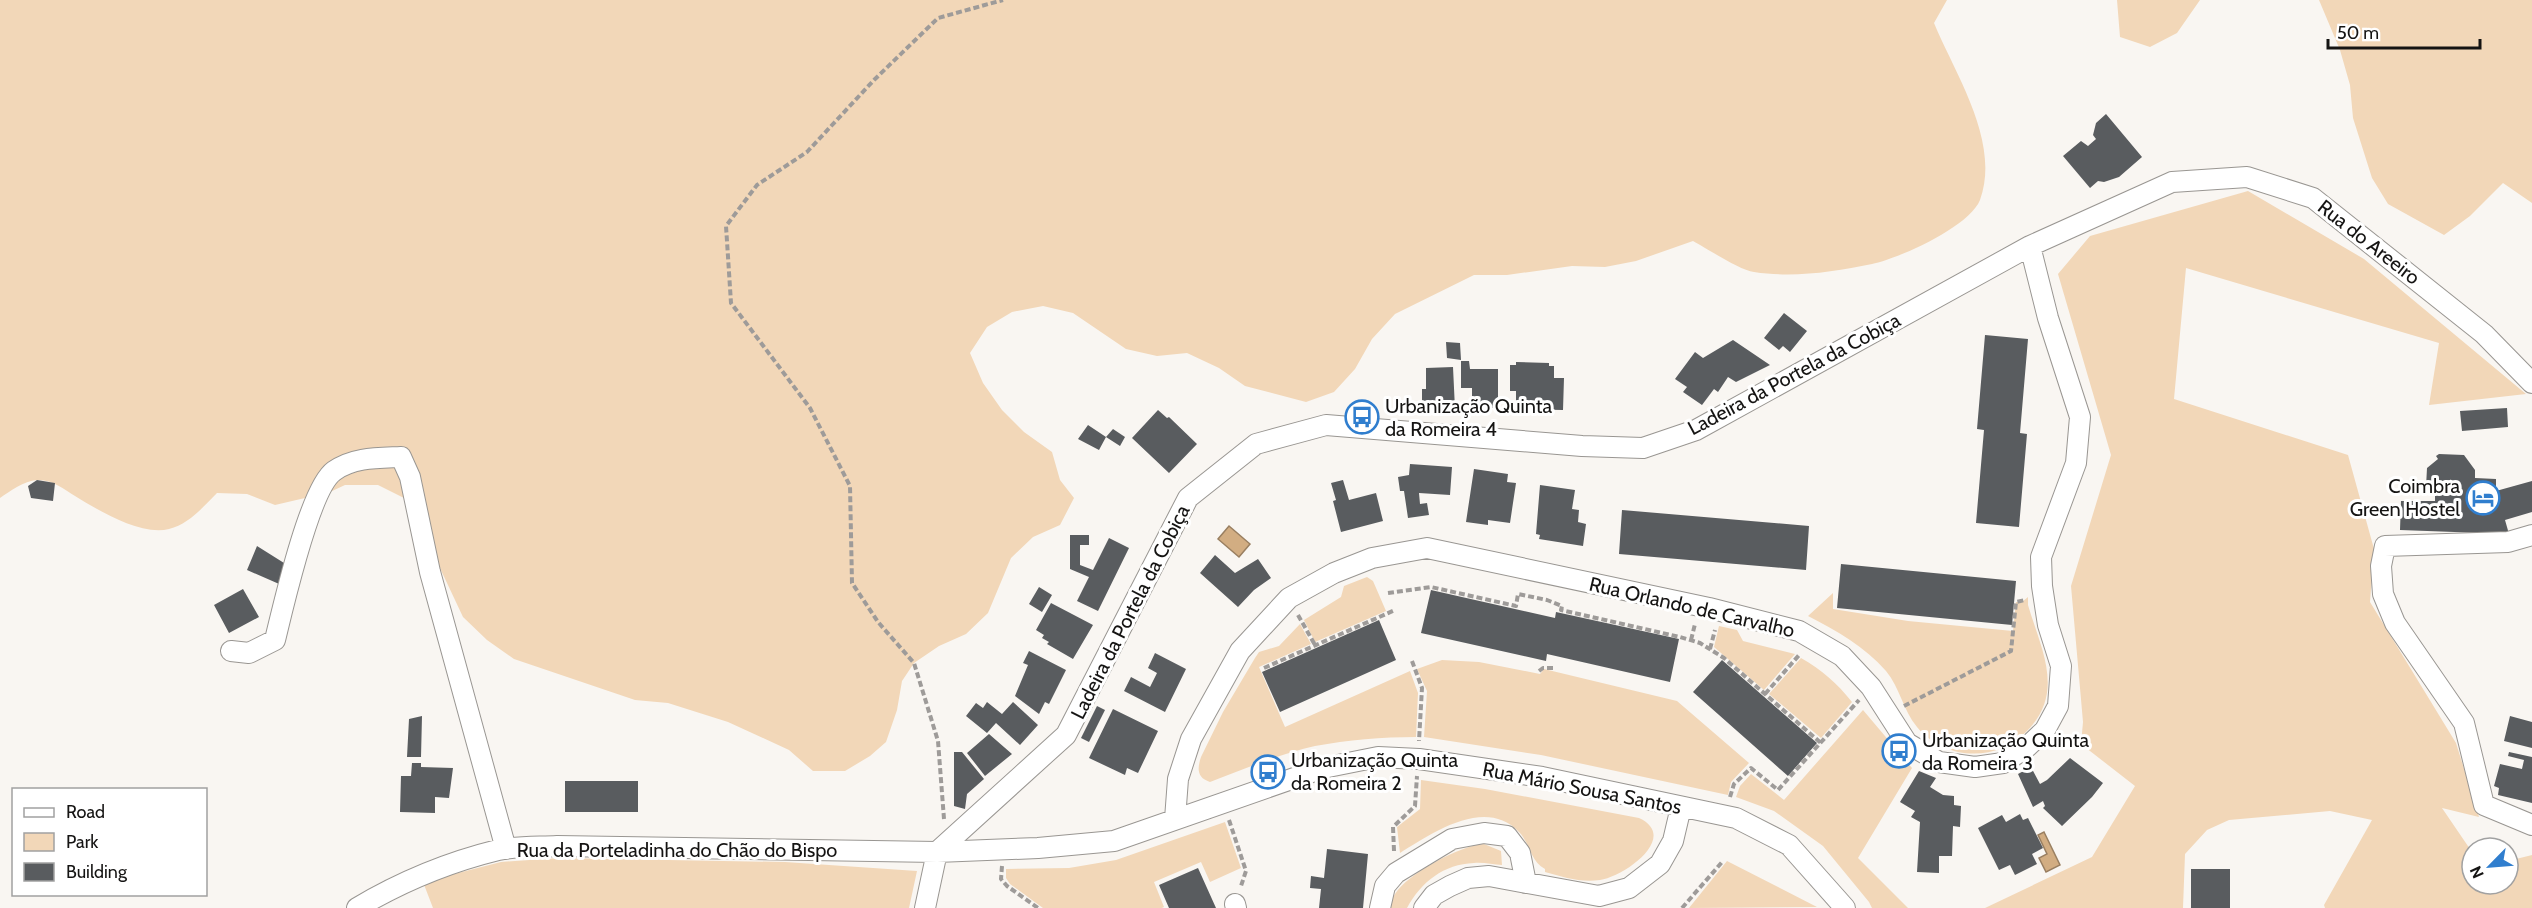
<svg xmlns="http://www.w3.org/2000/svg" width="2532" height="908" font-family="Cabin,sans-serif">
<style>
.green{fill:#f2d7b8}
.water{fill:#d2ad82;stroke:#997f61;stroke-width:1.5}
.building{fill:#595c5f}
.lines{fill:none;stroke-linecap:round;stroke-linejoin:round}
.street-casing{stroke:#999692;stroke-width:22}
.path{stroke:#9e9b99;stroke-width:4;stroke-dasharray:6 3;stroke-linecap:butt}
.street{stroke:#fff;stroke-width:20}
.labels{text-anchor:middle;stroke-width:6;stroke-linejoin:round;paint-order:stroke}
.street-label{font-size:20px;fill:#151413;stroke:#fff}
.poi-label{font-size:20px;fill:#151413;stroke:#fff;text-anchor:start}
</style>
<rect width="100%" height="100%" fill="#f9f6f2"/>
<path class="green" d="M0,0H1947L1934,23C1955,74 2001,142 1980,200C1969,227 1900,258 1872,264C1834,272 1793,278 1754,272C1739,270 1708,249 1693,241L1636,261L1605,267L1572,266L1507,275H1474L1395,314L1372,339L1355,369L1334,392L1306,402L1245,386L1219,368L1187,353L1157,356L1126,349L1073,313L1043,306L1012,312L987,327L970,353L983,383L1002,410L1024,432L1052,452L1060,480L1074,498L1060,525L1033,537L1011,558L988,613L966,634L939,646L914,663L902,681L897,710L886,742L870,756L845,771H813L789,750L728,722L668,703L635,700L514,659L487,640L463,617L408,500L378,485H345L315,499L305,498L275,505L247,494L217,493C203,507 189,524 169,529C140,536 98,510 75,496C64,489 51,479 37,480C24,481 10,491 0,498Z
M2117,0H2200L2177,33L2150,47L2120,37Z
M2319,0H2532V203L2503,183L2470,216L2444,235L2388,204L2372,178L2353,118L2350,85L2340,50Z
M2248,191L2364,259L2526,394L2429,405L2439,343L2186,268L2174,399L2348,455L2374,549L2370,602L2456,743L2479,817L2442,808L2472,852V884H2508V861L2532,855V908H2325L2324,905L2372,820L2330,811L2229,820L2207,830L2185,854L2183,908H1985L2092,857L2135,786L2081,744L2083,722L2071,586L2111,455L2058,274L2090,236Z
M1367,577L1373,581L1386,611L1315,642L1304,620L1341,597L1344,586Z
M1833,593V609L1908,621L2013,631L2016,602H2022L2028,597V605C2041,650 2066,692 2026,732C1996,763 1944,760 1917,727C1903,710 1900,688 1886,671C1865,647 1836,630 1808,616Z
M1300,624L1311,644L1259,667L1285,727L1410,671L1418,693L1416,737C1382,737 1348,740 1315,746C1279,754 1244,769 1210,782C1197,778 1197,769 1201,757L1223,712L1255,658L1259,652L1279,646Z
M1719,626L1737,630L1743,641L1795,654L1764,690L1714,647Z
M1801,658C1822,670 1837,683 1852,702L1821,738L1769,694Z
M1442,660L1479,662L1540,674L1544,669L1677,701L1749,763L1731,782L1728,795L1541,755L1424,737L1427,691L1417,669Z
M1863,710L1912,768L1858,858L1908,908H1872L1869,902L1823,846L1774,811L1736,797L1740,786L1751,774L1784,800Z
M1421,780L1485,789L1639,818C1680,837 1624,877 1600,880C1581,883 1563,877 1545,872V869C1530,861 1530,843 1519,832C1485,796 1431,834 1400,853L1397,827L1420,809Z
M1225,822L1241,868L1210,882L1201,862L1154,882L1164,907L1162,908H1043L1010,884L1006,878V869L1069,868L1116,860Z
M1484,844L1501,851L1502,865C1493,865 1484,862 1474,863C1444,864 1421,882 1407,908H1390C1391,904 1392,898 1395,894C1407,874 1461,845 1484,844Z
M558,858L785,862L917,871L909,908H433L423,882L501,862Z
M1727,861L1817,907L1689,908Z"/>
<path class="water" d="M1229,526L1250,544L1239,557L1218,539Z
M2044,832L2060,865L2046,872L2039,858L2047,854L2038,835Z"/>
<path class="building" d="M2106,114L2142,157L2119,177L2104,182L2098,181L2090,188L2063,156L2081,141L2088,146L2096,139L2093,135L2096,123Z
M1784,313L1807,331L1790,352L1783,346L1779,350L1764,338Z
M1985,335L2028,339L2020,433L2027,434L2019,527L1976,523L1984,430L1977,429Z
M1733,340L1770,365L1736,382L1728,377L1718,392L1714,389L1702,405L1683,392L1687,387L1675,379L1695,352L1703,358Z
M1446,342L1460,343L1461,360L1447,358Z
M1461,361H1469L1470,369H1498V408H1472V388H1461Z
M1516,362L1549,363V366H1554V378H1564L1563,410L1516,409V391H1510V365H1516Z
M1453,367L1455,409L1422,411V389H1426V368Z
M2507,408L2508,427L2462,431L2460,411Z
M1158,410L1167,418L1169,417L1197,444L1169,473L1132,438Z
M1088,425L1106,437L1099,450L1078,439Z
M1113,429L1125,437L1120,446L1106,437Z
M2439,454L2464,455L2475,470V478L2496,479V491L2532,481V512L2505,520L2509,534L2400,530L2401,501H2435V495L2426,487L2427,468L2438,459L2436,456Z
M1410,464L1452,467L1450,495L1419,493L1420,504L1427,503L1429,515L1408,518L1404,491H1400L1398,477L1409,475Z
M1474,469L1508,474L1507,482L1516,483L1510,523L1488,520V525L1466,522Z
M37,480L55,483L53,501L31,498L28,486Z
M1343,480L1349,500L1376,493L1383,521L1341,532L1333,501L1336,500L1331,483Z
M1540,485L1575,490L1572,509L1579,510L1578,522L1586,524L1583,546L1539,539L1540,535L1536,534Z
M1622,510L1809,526L1806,570L1619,554Z
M1070,535H1089V545H1080V565L1093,570L1109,538L1129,548L1098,611L1077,601L1089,577L1070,569Z
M257,546L292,568L286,587L247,570Z
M1215,555L1235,573L1258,559L1271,578L1254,590L1238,607L1200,573Z
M1841,564L2016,581L2012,625L1837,608Z
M1039,587L1052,595L1042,612L1029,604Z
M243,589L259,617L229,633L214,605Z
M1431,590L1555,618L1556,612L1679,639L1670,682L1547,654L1546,661L1421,633Z
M1051,603L1093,625L1073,659L1047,644L1049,642L1042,638L1044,635L1036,630Z
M1379,620L1396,660L1280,712L1262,672Z
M1029,651L1066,670L1049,704L1045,702L1039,714L1015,696L1028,665L1023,663Z
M1155,653L1186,669L1165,712L1124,691L1131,677L1150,687L1157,673L1148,668Z
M1722,660L1817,743L1788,776L1693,692Z
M987,702L1002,714L1013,702L1038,725L1020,745L996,723L987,733L966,716L976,703L983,708Z
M1097,706L1105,710L1089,742L1081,738Z
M1113,709L1158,731L1138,773L1127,768L1125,775L1089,758Z
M422,716L421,757H407L409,719Z
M2510,716L2532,722V748L2504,741Z
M989,734L1012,754L985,776L967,753Z
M954,752H962L984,779L967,794L965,809L954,806Z
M2509,752L2532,757V803L2498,795L2499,788L2494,786L2500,764L2522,769L2524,760L2508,756Z
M2070,758L2103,783L2092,797L2062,826L2043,808L2045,806L2043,801L2033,807L2018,774L2031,767L2040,784L2047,780Z
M412,763H421V767L453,768L449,798L435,797V813L400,812L401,776H411Z
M1919,771L1936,778L1930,787L1943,795L1954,796V805L1961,806L1960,827L1953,826L1952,856H1939V873L1917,872L1920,822L1911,817L1915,811L1900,802Z
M565,781H638V812H565Z
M2020,814L2023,820L2028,818L2043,848L2032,854L2037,864L2015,875L2010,865L1999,870L1978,828L2002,815L2006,822Z
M1327,849L1368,854L1363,908H1319L1321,889L1310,888L1311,876L1324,878Z
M1198,868L1216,908H1169L1159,885Z
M2191,869H2230V908H2191Z"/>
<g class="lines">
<g class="street-casing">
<path id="street" d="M2532,535L2508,542L2385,546L2381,566L2383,594L2395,623L2464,723L2484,805L2532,825
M231,651L249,653L275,640C283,607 310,488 334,471C354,457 378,458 401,457L410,477L430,572L506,849
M1175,819L1178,779L1191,739L1240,651L1289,598L1334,573L1372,558L1427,548L1709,608L1799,631L1842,656L1871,687L1907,743L1939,762L1975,767L2003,763L2027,747L2045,730L2058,706L2061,666L2048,625L2042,586L2041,557L2076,463L2080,417L2048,318L2030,246
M1235,904L1236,908
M357,908C399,883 449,862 498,850C516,846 538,847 557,846L937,852L1038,848L1114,841L1323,768L1378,757L1419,759L1542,777L1736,818L1789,845L1845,908
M925,908L937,852L1066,735L1188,498L1256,444L1326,425L1582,446L1643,448L1696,430L2030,246L2172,182L2247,177L2313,198L2484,334L2532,383
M1380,908L1385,886L1396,873L1452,839L1484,833L1507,836L1520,853L1526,883
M1424,908L1434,895L1450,886L1468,878L1489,876L1599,896L1629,888L1660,864L1673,841L1681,807"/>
</g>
<path class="path" d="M1388,593L1431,587L1516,606L1518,594L1547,600L1562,606L1561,610L1680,637L1700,643L1724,658L1822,744
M1298,615L1315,645
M1691,640L1695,624
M1710,649L1715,630
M1412,661L1422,688L1419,741
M1264,668L1395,610
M1539,671L1543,668H1553
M1765,694L1800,654
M1904,706L2011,651L2016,602L2025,600
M1730,797L1734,784L1751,768L1778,790L1859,700
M944,819L938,741L914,663L878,622L852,583L850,486L810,408L731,303L726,226L757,185L807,152L874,80L938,18L1003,0
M1229,820L1246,871L1241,886
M1394,851L1393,827L1415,806L1417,776
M1002,866L1001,879L1007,886L1038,908
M1682,908L1723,861"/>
<use href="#street" class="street"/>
</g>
<defs>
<g id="bus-ring" transform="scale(1.725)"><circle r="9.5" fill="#fff" stroke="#307ece" stroke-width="1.5"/><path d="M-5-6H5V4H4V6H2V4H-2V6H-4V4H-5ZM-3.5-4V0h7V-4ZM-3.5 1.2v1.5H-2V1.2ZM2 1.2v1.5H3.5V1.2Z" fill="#307ece"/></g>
<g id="hotel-ring" transform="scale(1.725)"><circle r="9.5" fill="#fff" stroke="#307ece" stroke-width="1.5"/><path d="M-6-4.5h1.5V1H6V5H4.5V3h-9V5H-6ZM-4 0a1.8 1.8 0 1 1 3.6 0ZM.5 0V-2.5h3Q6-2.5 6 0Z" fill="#307ece"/></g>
</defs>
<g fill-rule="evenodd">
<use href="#bus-ring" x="1362" y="417"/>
<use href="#hotel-ring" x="2483" y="498"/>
<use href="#bus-ring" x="1899" y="751"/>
<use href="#bus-ring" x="1268" y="772"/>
</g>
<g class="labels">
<g class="street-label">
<text transform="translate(2369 242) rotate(38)" y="7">Rua do Areeiro</text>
<text transform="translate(1794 374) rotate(-28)" y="7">Ladeira da Portela da Cobiça</text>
<text transform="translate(1692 607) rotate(13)" y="7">Rua Orlando de Carvalho</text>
<text transform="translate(1130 612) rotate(-63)" y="7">Ladeira da Portela da Cobiça</text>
<text transform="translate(1582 788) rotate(11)" y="7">Rua Mário Sousa Santos</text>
<text x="677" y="857">Rua da Porteladinha do Chão do Bispo</text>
</g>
<g class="poi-label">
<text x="1385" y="413">Urbanização Quinta<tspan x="1385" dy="23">da Romeira 4</tspan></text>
<text x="2460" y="493" text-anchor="end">Coimbra<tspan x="2460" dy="23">Green Hostel</tspan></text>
<text x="1922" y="747">Urbanização Quinta<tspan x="1922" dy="23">da Romeira 3</tspan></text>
<text x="1291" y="767">Urbanização Quinta<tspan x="1291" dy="23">da Romeira 2</tspan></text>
</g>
</g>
<rect x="12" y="788" width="195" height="108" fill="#ffffff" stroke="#a1a1a1" stroke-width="1.5"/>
<rect x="24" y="808" width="30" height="9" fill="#ffffff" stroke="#a1a1a1" stroke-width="1.5"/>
<text x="66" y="818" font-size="18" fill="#151413">Road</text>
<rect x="24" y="833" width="30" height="18" fill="#f2d7b8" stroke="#a1a1a1" stroke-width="1.5"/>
<text x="66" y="848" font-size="18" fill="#151413">Park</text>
<rect x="24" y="863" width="30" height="18" fill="#595c5f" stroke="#a1a1a1" stroke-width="1.5"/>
<text x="66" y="878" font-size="18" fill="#151413">Building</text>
<g transform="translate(2490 866) rotate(245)"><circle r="28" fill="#ffffff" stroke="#a1a1a1" stroke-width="1.5"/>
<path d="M0-4.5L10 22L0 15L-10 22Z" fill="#307ece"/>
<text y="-9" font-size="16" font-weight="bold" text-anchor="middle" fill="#151413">N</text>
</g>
<path d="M2328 39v9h152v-9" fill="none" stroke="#151413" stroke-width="3"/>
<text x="2337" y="39" font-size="18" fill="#151413" stroke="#ffffff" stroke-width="4.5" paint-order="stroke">50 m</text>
</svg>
